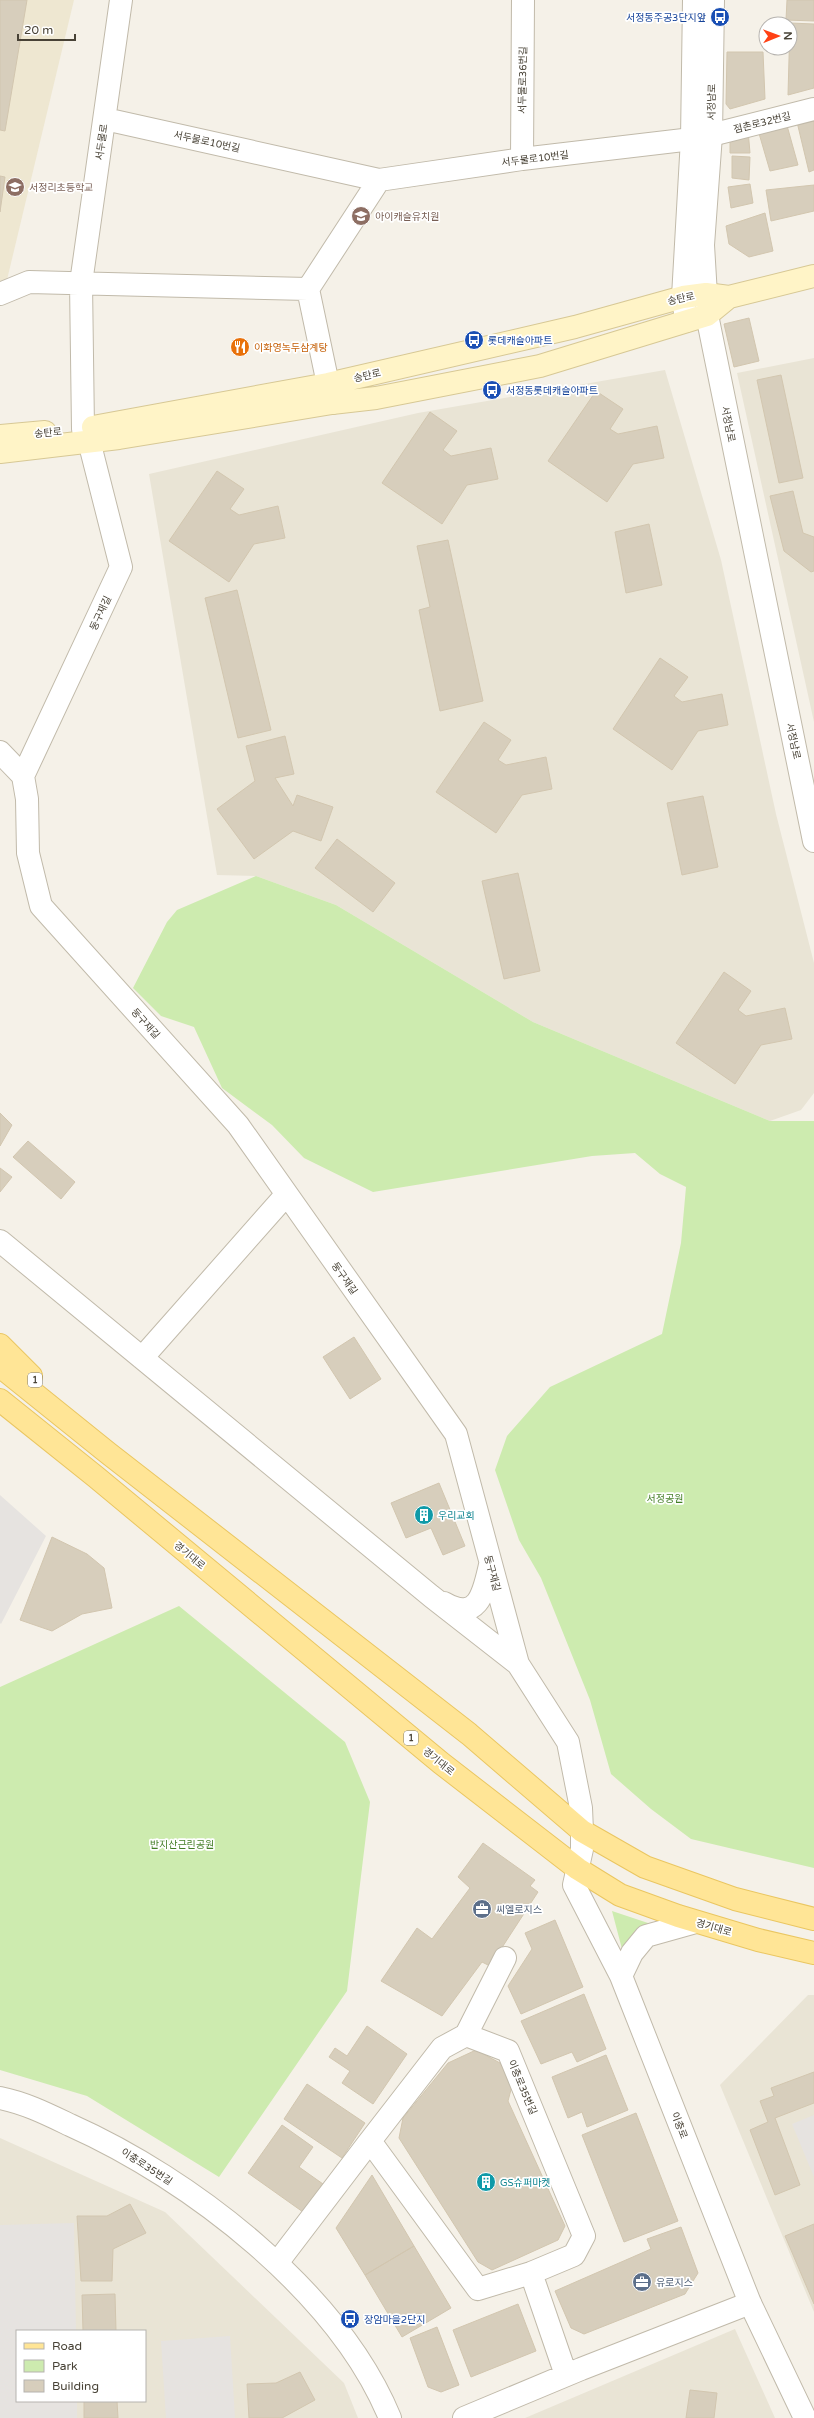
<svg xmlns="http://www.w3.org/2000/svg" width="814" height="2418" font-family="'Varela Round','Noto Sans KR',sans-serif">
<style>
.residential{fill:#e9e4d5;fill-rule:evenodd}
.education{fill:#eee7d1}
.green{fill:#cdebaf}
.parking{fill:#e6e3e0}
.building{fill:#d7cebc;stroke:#d2c6af}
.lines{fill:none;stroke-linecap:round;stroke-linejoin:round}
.minor-casing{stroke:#c1baaa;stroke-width:24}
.tertiary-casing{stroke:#c1baaa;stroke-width:24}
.secondary-casing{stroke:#d7c895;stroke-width:24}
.primary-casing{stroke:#eac661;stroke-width:24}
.minor{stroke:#fff;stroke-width:22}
.tertiary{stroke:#fff;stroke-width:22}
.secondary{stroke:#fff4c7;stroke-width:22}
.primary{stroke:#ffe596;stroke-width:22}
.labels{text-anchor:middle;stroke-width:3.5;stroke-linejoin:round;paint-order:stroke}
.shield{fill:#fff;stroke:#7f7b72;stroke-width:1}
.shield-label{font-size:9px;font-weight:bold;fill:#484236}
.transit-label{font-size:10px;fill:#164399;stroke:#fff;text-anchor:start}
.street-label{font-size:10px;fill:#484236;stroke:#fff}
.education-label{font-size:10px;fill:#785e54;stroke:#fff;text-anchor:start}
.food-label{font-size:10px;fill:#c56008;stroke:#fff;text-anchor:start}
.park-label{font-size:10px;fill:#437e26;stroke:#fff}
.culture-label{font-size:10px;fill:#0d838f;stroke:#fff;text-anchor:start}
.service-label{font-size:10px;fill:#4e5e75;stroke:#fff;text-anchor:start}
</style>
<rect width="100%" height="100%" fill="#f5f1e8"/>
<path class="residential" d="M814,358V722L737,373Z
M665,370L721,560L776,814L814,963V1093L801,1110L770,1121L533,1022L336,905L256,876L217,875L149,474L418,413Z
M808,1995H814V2312L720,2085Z
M0,2138L165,2212L344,2383L358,2418H0ZM17,2331H145V2401H17Z
M735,2329L775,2418H525Z"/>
<path class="education" d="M0,0H74L6,284L0,287Z"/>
<path class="green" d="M256,876L336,905L533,1022L770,1121H814V1868L691,1839L651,1809L611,1774L590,1700L541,1578L519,1540L495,1470L507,1436L550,1387L662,1334L681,1243L686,1187L660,1174L635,1153L592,1156L373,1192L304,1158L272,1125L222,1088L194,1027L161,1016L133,988L167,922L177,910Z
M179,1606L345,1742L370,1802L347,1991L219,2177L87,2096L0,2070V1687Z
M612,1911L651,1924L622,1949Z"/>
<path class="parking" d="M0,1495L46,1536L1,1624L0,1623Z
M814,2115V2177L792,2124Z
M74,2223L76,2331H17V2401H77V2418H0V2225Z
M230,2336L235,2418H166L161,2341Z"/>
<path class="building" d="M0,0H27L5,131L0,130Z
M787,0H814V21L786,20Z
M790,23L814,24V88L788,95Z
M727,52H763L765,99L730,109L726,104Z
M814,117V170L809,172L797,122Z
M786,122L798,165L770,171L758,130Z
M748,130L750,153H730V133Z
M732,156L750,157L749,180L732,178Z
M0,176L5,177L0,212Z
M750,184L753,203L731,208L728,187Z
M814,185V211L771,221L766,190Z
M765,213L773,251L749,257L729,244L726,226Z
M749,318L759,361L734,367L724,324Z
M781,375L803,478L779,483L757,380Z
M596,391L623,409L610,429L618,434L657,426L664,458L633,464L607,502L548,461Z
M430,412L457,431L443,450L451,456L491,448L498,479L467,485L442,524L382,483Z
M217,471L244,489L230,509L239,515L278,506L285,538L254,544L229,582L169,541Z
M793,491L803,533L814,537V571L811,572L784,551L770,496Z
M649,524L662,585L626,593L615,532Z
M448,540L483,701L440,711L419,610L430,607L417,546Z
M237,590L271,730L238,738L205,598Z
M660,658L688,677L674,696L682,702L722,694L728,725L698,731L672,770L613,729Z
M484,722L511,740L498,760L506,765L546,757L552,789L522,795L496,833L436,792Z
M285,736L294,774L275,778L293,806L297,795L333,807L321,841L293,831L254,859L217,809L255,781L246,746Z
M703,796L718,867L682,875L667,803Z
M337,839L395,883L373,912L315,868Z
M518,873L540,971L504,979L482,881Z
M724,972L751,991L738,1010L746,1016L785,1008L792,1039L761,1045L735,1084L676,1043Z
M0,1113L12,1125L0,1146Z
M28,1141L75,1182L61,1199L13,1157Z
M0,1168L12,1177L0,1192Z
M354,1337L381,1379L350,1399L323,1357Z
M439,1483L465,1546L443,1555L431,1528L406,1538L391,1503Z
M52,1537L87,1554L104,1568L112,1608L82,1614L52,1631L20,1620Z
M483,1843L535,1880L530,1886L538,1892L490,1966L482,1962L442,2016L381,1981L417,1928L432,1939L470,1888L458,1877Z
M555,1920L583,1987L521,2014L508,1986L532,1949L525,1933Z
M584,1994L606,2049L577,2062L572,2052L541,2064L521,2021Z
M367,2026L407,2054L373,2104L342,2083L350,2071L329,2057L335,2048L347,2056Z
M476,2050L500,2063L513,2082L508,2101L565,2226L558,2240L492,2270L478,2262L399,2138L403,2118L448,2063Z
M606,2055L628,2110L587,2127L582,2112L568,2118L552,2077Z
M814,2072V2103L775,2118L800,2185L775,2195L750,2130L768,2122L760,2101L774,2096L771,2088Z
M307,2084L365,2123L342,2158L284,2119Z
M636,2113L678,2221L624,2242L582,2135Z
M282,2125L313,2147L299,2167L323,2184L303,2212L248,2173Z
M372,2175L414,2246L365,2275L336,2228Z
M130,2204L146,2233L113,2249L112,2281H81L77,2216H107Z
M814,2224V2304L785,2236Z
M681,2227L698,2273L685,2294L584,2334L571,2328L555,2291L651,2249L647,2239Z
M414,2246L451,2308L402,2337L365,2275Z
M115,2294L116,2331H83L82,2295Z
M518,2304L536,2351L471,2377L453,2330Z
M437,2327L459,2385L441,2392L428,2387L410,2338Z
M300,2372L315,2400L282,2418H249L247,2384L276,2383Z
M690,2390L717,2393L714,2418H686Z
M84,2401H117L118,2418H84Z"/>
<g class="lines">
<g class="minor-casing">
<path id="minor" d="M121,0L81,283L83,429L89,441L121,567L23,776L27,799L28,853L41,906L238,1125L456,1434L518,1664L568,1742L581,1808L582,1831
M105,119L379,180
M711,135L814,109
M522,159L523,0
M308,289L379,180L522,159L692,139
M308,289L332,403
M0,294L29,282L308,289
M707,315L814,841
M0,752L23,776
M0,1241L431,1596L518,1664
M142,1358L286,1195
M444,1603C479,1623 484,1591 490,1565
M466,2035L508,2051L584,2236L574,2255L531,2273L478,2289L370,2141L442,2048Z
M466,2035L505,1958
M277,2263L370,2141
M531,2273L566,2375
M464,2418L581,2369L750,2303"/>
</g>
<g class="tertiary-casing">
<path id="tertiary" d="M707,312L703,245L711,135L713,0
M686,321L683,297L692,139L694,0
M582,1831V1849L574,1885L621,1976L750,2303L805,2418
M621,1976L632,1953L646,1936L696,1922
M0,2098C25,2103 47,2114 70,2125C191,2179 338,2292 390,2418"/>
</g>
<g class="secondary-casing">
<path id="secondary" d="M93,427L328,384L575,327L683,297L706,294L729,297
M0,436L45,432
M0,452L119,438L332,403L376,398L540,366L707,315L729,297L814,276"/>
</g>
<g class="primary-casing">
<path id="primary" d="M0,1345L31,1376
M0,1366L108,1453L469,1734L582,1831L645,1867L735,1899L814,1919
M0,1400L96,1477L441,1763L578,1869L620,1895L678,1916L758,1940L814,1953"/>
</g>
<use href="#minor" class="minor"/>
<use href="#tertiary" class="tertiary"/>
<use href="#secondary" class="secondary"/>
<use href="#primary" class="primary"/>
</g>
<defs>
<g id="bus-disc" transform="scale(1)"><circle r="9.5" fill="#1a4fb4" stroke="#fff"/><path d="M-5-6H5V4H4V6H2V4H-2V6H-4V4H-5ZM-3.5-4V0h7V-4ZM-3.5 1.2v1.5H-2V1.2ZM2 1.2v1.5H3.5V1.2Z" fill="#fff"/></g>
<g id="school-disc" transform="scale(1)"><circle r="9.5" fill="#8d6e63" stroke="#fff"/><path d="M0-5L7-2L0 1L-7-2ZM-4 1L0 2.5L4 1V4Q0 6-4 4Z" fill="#fff"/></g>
<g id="restaurant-disc" transform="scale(1)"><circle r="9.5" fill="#e8710a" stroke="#fff"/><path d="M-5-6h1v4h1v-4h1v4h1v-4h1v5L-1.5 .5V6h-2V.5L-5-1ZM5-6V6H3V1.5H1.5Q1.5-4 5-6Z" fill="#fff"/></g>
<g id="building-disc" transform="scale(1)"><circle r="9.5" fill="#0f9aa8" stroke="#fff"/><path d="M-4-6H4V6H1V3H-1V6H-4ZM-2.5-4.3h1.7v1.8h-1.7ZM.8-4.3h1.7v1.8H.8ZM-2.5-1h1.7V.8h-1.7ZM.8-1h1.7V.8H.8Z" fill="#fff"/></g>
<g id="office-disc" transform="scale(1)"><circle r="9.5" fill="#5c6f8a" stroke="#fff"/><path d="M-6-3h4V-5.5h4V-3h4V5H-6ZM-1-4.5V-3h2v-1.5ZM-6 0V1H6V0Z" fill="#fff"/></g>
</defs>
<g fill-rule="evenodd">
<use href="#bus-disc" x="720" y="17"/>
<use href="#school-disc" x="15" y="187"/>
<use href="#school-disc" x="361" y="216"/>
<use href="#bus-disc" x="474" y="340"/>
<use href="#restaurant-disc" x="240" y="347"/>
<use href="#bus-disc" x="492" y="390"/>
<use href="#building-disc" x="424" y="1515"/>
<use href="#office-disc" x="482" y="1909"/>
<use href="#building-disc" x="486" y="2182"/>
<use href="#office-disc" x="642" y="2282"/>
<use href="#bus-disc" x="350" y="2319"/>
</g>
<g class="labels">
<g class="shield">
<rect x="28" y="1373" width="14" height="14" rx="3"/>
<rect x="404" y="1731" width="14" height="14" rx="3"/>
</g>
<g class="shield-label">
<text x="35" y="1383">1</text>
<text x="411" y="1741">1</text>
</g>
<g class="transit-label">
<text x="706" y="21" text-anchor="end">서정동주공3단지앞</text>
<text x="488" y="344">롯데캐슬아파트</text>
<text x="506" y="394">서정동롯데캐슬아파트</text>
<text x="364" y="2323">장암마을2단지</text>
</g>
<g class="street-label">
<text transform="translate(522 80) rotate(-89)" y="4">서두물로36번길</text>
<text transform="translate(711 102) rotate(-89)" y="4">서정남로</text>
<text transform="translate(762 122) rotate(-14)" y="4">점촌로32번길</text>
<text transform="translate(207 141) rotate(12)" y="4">서두물로10번길</text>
<text transform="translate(101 142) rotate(-82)" y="4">서두물로</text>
<text transform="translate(535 158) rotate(-7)" y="4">서두물로10번길</text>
<text transform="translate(681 298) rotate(-12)" y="4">송탄로</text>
<text transform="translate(367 375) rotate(-13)" y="4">송탄로</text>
<text transform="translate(729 424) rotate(79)" y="4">서정남로</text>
<text transform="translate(48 432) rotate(-5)" y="4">송탄로</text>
<text transform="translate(100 613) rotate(-65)" y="4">둥구재길</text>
<text transform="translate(794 741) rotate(78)" y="4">서정남로</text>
<text transform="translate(146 1023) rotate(48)" y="4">둥구재길</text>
<text transform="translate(345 1278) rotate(55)" y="4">둥구재길</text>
<text transform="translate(190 1555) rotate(40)" y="4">경기대로</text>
<text transform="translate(493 1573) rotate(75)" y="4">둥구재길</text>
<text transform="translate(439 1761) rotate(39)" y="4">경기대로</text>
<text transform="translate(714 1927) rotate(16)" y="4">경기대로</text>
<text transform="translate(523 2087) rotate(67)" y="4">이충로35번길</text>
<text transform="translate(680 2125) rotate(69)" y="4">이충로</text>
<text transform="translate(147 2166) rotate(33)" y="4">이충로35번길</text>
</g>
<g class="education-label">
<text x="29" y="191">서정리초등학교</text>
<text x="375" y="220">아이캐슬유치원</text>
</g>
<g class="food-label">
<text x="254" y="351">이화영녹두삼계탕</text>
</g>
<g class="park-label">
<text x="665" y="1502">서정공원</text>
<text x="182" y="1848">반지산근린공원</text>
</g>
<g class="culture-label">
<text x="438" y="1519">우리교회</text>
<text x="500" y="2186">GS슈퍼마켓</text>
</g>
<g class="service-label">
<text x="496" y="1913">씨엘로지스</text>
<text x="656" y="2286">유로지스</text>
</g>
</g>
<rect x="16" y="2330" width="130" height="72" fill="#ffffff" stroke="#b6b3af"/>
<rect x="24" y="2343" width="20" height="6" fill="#ffe596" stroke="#b6b3af"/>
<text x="52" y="2350" font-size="12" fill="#484236">Road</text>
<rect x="24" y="2360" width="20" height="12" fill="#cdebaf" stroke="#b6b3af"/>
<text x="52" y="2370" font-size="12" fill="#484236">Park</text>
<rect x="24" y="2380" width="20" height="12" fill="#d7cebc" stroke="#b6b3af"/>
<text x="52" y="2390" font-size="12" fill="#484236">Building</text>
<g transform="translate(778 36) rotate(89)"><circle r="19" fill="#ffffff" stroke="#b6b3af"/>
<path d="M0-3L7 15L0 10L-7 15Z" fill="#ff4114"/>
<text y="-6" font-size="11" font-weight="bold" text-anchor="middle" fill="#484236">N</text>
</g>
<path d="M18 34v6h57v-6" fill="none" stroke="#484236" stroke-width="2"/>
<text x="24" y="34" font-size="12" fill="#484236" stroke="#ffffff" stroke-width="3" paint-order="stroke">20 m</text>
</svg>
